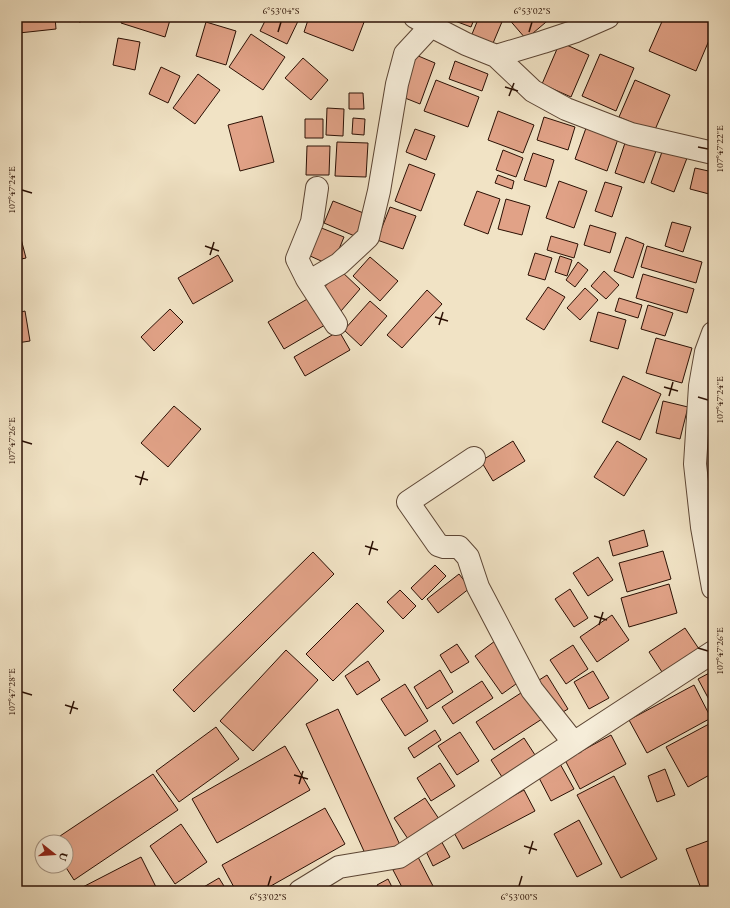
<svg xmlns="http://www.w3.org/2000/svg" width="730" height="908" font-family="'EB Garamond',serif">
<style>
.building{fill:#e1a287;stroke:#2b1004}
.lines{fill:none;stroke-linecap:round;stroke-linejoin:round}
.minor-casing{stroke:#5c4534;stroke-width:24}
.minor{stroke:#f6edd9;stroke-width:22}
.ticks{fill:none;stroke:#2b1004;stroke-width:1.5}
.neatline{fill:none;stroke:#2b1004;stroke-width:1.5}
.ticks-label{font-size:10px;text-anchor:middle;fill:#2b1004}
</style>
<rect width="100%" height="100%" fill="#f1e3c5"/>
<filter id="stains"><feTurbulence type="fractalNoise" baseFrequency=".005" numOctaves="4"/><feColorMatrix values="0 0 0 0 .2 0 0 0 0 .09 0 0 0 0 .02 0 0 0 .5 -.17"/></filter>
<radialGradient id="worn" r=".72"><stop offset=".6" stop-color="#630" stop-opacity="0"/><stop offset="1" stop-color="#630" stop-opacity=".3"/></radialGradient>
<path class="building" d="M17,17H55L56,29L19,33Z
M78,17H104L79,22Z
M123,17H160L170,20L165,37L121,23Z
M267,17H300L287,44L260,31Z
M309,17H366L353,51L304,32Z
M447,17H475L471,27L447,18Z
M479,17H504L491,48L470,39Z
M507,17H552L526,39Z
M664,17H713V31L696,71L649,51Z
M206,22L236,31L226,65L196,56Z
M251,34L285,57L263,90L229,67Z
M118,38L140,42L135,70L113,65Z
M560,42L589,55L571,97L542,84Z
M600,54L634,68L616,111L582,96Z
M416,55L435,63L420,104L400,96Z
M303,58L328,80L311,100L285,78Z
M455,61L488,74L482,91L449,79Z
M161,67L180,76L168,103L149,94Z
M198,74L220,90L195,124L173,108Z
M436,80L479,97L468,127L424,111Z
M635,80L670,95L654,132L619,117Z
M349,93H363L364,109H349Z
M327,108L344,109L343,136L326,135Z
M498,111L534,125L523,153L488,140Z
M262,116L274,162L240,171L228,125Z
M544,117L575,127L568,150L537,140Z
M353,118L365,119L364,135L352,134Z
M305,119H323V138H305Z
M586,128L618,139L607,171L575,159Z
M415,129L435,136L426,160L406,152Z
M626,140L656,151L644,183L615,173Z
M337,142L368,143L366,177L335,176Z
M307,146H330L329,175H306Z
M663,149L687,158L674,192L651,183Z
M503,150L523,158L516,177L496,170Z
M533,153L554,160L546,187L524,180Z
M409,164L435,174L421,211L395,201Z
M695,168L713,172V195L690,189Z
M498,175L514,181L512,189L495,183Z
M559,181L587,191L574,228L546,218Z
M605,182L622,187L612,217L595,211Z
M477,191L500,199L488,234L464,225Z
M506,199L530,206L522,235L498,229Z
M333,201L366,214L357,237L324,223Z
M390,207L416,216L403,249L377,240Z
M672,222L691,227L683,252L665,246Z
M590,225L616,233L610,253L584,245Z
M319,227L344,237L332,266L308,255Z
M17,235H20L26,258L17,260Z
M551,236L578,244L574,258L547,250Z
M626,237L644,244L633,278L614,271Z
M647,246L702,262L696,283L641,267Z
M535,253L552,258L545,280L528,275Z
M218,255L233,281L193,304L178,278Z
M560,256L572,260L567,276L555,272Z
M370,257L398,281L380,301L353,276Z
M578,262L588,270L575,287L566,280Z
M340,270L360,289L341,311L320,292Z
M604,271L619,285L606,299L591,286Z
M643,274L694,289L687,313L636,298Z
M548,287L565,297L544,330L526,319Z
M585,288L598,300L580,320L567,308Z
M427,290L442,304L402,348L387,335Z
M309,298L325,325L284,349L268,322Z
M619,298L642,305L638,318L615,311Z
M370,301L387,316L361,346L344,330Z
M648,305L673,313L665,336L641,329Z
M170,309L183,322L154,351L141,337Z
M25,311L30,341L17,343V313Z
M598,312L626,320L618,349L590,341Z
M339,331L350,350L305,376L294,357Z
M656,338L692,348L682,383L646,373Z
M623,376L661,394L640,440L602,422Z
M663,401L688,407L680,439L656,433Z
M174,406L201,429L168,467L141,443Z
M713,413V435L702,425Z
M513,441L525,461L493,481L481,461Z
M617,441L647,459L624,496L594,477Z
M711,460H713V496H709Z
M644,530L648,546L613,556L609,541Z
M663,551L671,579L627,592L619,563Z
M313,552L334,574L194,712L173,690Z
M598,557L613,580L588,596L573,573Z
M435,565L446,576L422,600L411,588Z
M459,574L470,588L438,613L427,599Z
M669,584L677,613L629,627L621,598Z
M570,589L588,618L574,627L555,599Z
M400,590L416,606L403,619L387,602Z
M357,603L384,631L333,681L306,654Z
M612,615L629,640L597,662L580,637Z
M685,628L699,649L662,672L649,652Z
M495,641L523,679L502,694L475,656Z
M457,644L469,662L451,673L440,655Z
M573,645L588,669L566,684L550,660Z
M286,650L318,680L253,751L220,721Z
M368,661L380,680L357,695L345,676Z
M440,670L453,692L427,709L414,687Z
M593,671L609,698L589,709L574,682Z
M713,671V707L698,679Z
M547,675L568,709L558,715L536,682Z
M482,681L493,698L453,724L442,707Z
M405,684L428,721L405,736L381,699Z
M694,685L711,718L647,753L629,720Z
M524,691L542,719L494,750L476,722Z
M338,709L400,845L368,860L306,724Z
M709,724L713,731V773L688,787L666,747Z
M216,727L239,759L179,802L156,771Z
M435,730L441,740L414,758L408,748Z
M460,732L479,761L457,775L438,746Z
M611,735L626,764L580,789L565,760Z
M524,738L537,758L504,780L491,760Z
M285,746L310,790L217,843L192,799Z
M559,762L574,789L551,801L537,774Z
M440,763L455,786L431,801L417,778Z
M665,769L675,795L657,802L648,776Z
M153,774L178,810L74,880L65,866H66V842H51Z
M614,776L657,859L621,878L577,795Z
M524,790L535,811L463,849L452,829Z
M425,798L439,819L408,839L394,818Z
M325,808L345,844L262,891H236L222,865Z
M579,820L602,864L577,877L554,834Z
M181,824L207,862L175,884L150,846Z
M439,837L450,857L433,866L423,845Z
M713,839V889L708,891H702L686,849Z
M141,857L158,891H75Z
M418,857L433,886L423,891H404L393,870Z
M219,878L227,891H197Z
M388,879L394,891H380L377,885Z"/>
<g class="lines">
<g class="minor-casing">
<path id="minor" d="M415,17L431,26L466,44L496,56L543,42L576,31L608,17
M496,56L533,91L566,109L631,134L713,153
M317,188L312,222L297,259L307,279L315,278L339,264L368,237L379,191L397,84L405,54L431,26
M307,279L336,324
M713,333L706,352L700,386L695,464L702,527L713,588
M474,458L408,502L438,545L444,547H459L468,557L478,587L532,690L574,743
M300,891L339,867L399,857L713,652"/>
</g>
<use href="#minor" class="minor"/>
</g>
<path class="ticks" d="M278,32L281,22M529,32L532,22M505,87L518,91M509,96L514,83M698,147L708,149M22,190L32,193M205,246L219,251M210,255L214,242M435,317L448,321M439,325L443,312M664,387L678,391M669,396L673,382M698,397L708,400M22,441L32,444M135,476L148,480M140,485L144,471M365,546L378,550M369,555L373,541M594,616L607,620M599,625L603,612M698,648L708,651M22,692L32,695M65,705L78,709M70,714L74,701M294,775L308,779M299,784L303,771M524,846L537,850M529,854L533,841M268,886L271,876M519,886L522,876"/>
<rect width="730" height="908" fill="none" stroke="#f1e3c5" stroke-width="44"/>
<g transform="translate(54 854) rotate(107)"><circle r="19" fill="#f6edd9" stroke="#a59584"/>
<path d="M0-3L7 15L0 10L-7 15Z" fill="#8f2418"/>
<text y="-6" font-size="11" font-weight="bold" text-anchor="middle" fill="#2b1004">U</text>
</g>
<rect x="22" y="22" width="686" height="864" class="neatline"/>
<g class="ticks-label">
<text x="281" y="14">6°53'04"S</text>
<text x="532" y="14">6°53'02"S</text>
<text transform="translate(719 149) rotate(-90)" y="4">107°47'22"E</text>
<text transform="translate(11 190) rotate(-90)" y="4">107°47'24"E</text>
<text transform="translate(719 400) rotate(-90)" y="4">107°47'24"E</text>
<text transform="translate(11 441) rotate(-90)" y="4">107°47'26"E</text>
<text transform="translate(719 651) rotate(-90)" y="4">107°47'26"E</text>
<text transform="translate(11 692) rotate(-90)" y="4">107°47'28"E</text>
<text x="268" y="900">6°53'02"S</text>
<text x="519" y="900">6°53'00"S</text>
</g>
<rect width="100%" height="100%" filter="url(#stains)"/>
<rect width="100%" height="100%" fill="url(#worn)"/>
</svg>
